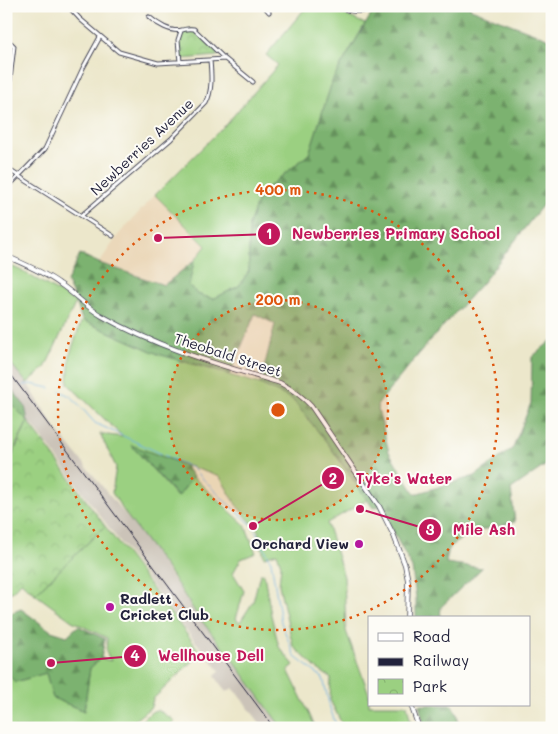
<svg xmlns="http://www.w3.org/2000/svg" width="558" height="734" font-family="Mali,sans-serif">
<style>
.built{fill:#ebd8ba}
.railway{fill:#cbc3b8}
.green{fill:#9bd081;stroke:#5e795e}
.forest{fill:url(#forest-firs);stroke:#4f6a55}
.park{fill:url(#park-crowns);stroke:#5e795e}
.lines{fill:none;stroke-linecap:round;stroke-linejoin:round}
.stream{stroke:#6fb2e4;stroke-width:1}
.minor-casing{stroke:#404051;stroke-width:5}
.tertiary-casing{stroke:#404051;stroke-width:5.5}
.minor{stroke:#fff;stroke-width:3}
.tertiary{stroke:#fff;stroke-width:4}
.rail{stroke:#22223b;stroke-width:1}
.ring{fill:none;stroke:#de560e;stroke-width:2.5;stroke-dasharray:2.5 5}
.poi-dot{fill:#b5179e;stroke:#fdfcf7;stroke-width:2}
.labels{text-anchor:middle;stroke-width:4;stroke-linejoin:round;paint-order:stroke}
.street-label{font-size:14px;fill:#22223b;stroke:#fdfcf7}
.poi-label{font-size:14px;font-weight:bold;fill:#22223b;stroke:#fdfcf7;text-anchor:end}
.centre{fill:#de560e;stroke:#fdfcf7;stroke-width:2.5}
.ring-label{font-size:15px;text-anchor:middle;font-weight:bold;fill:#de560e;stroke:#fdfcf7;stroke-width:4;stroke-linejoin:round;paint-order:stroke}
.leader{fill:none;stroke:#c2185b;stroke-width:2}
.callout-dot{fill:#c2185b;stroke:#fdfcf7;stroke-width:2}
.mark-label{font-size:15px;text-anchor:middle;font-weight:bold;fill:#fff}
.callout-label{font-size:15px;text-anchor:middle;font-weight:bold;fill:#c2185b;stroke:#fdfcf7;stroke-width:4;stroke-linejoin:round;paint-order:stroke}
</style>
<defs>
<pattern id="forest-firs" width="22" height="20" patternUnits="userSpaceOnUse" patternTransform="scale(1.25)"><rect width="22" height="20" fill="#7cb26f"/><path d="M5 1l3.5 6h-7zM16 11l3.5 6h-7z" fill="#65905c"/></pattern>
<pattern id="park-crowns" width="20" height="18" patternUnits="userSpaceOnUse" patternTransform="scale(1.25)"><rect width="20" height="18" fill="#9bd081"/><path d="M2 6a3 3 0 1 1 6 0M12 15a3 3 0 1 1 6 0" fill="none" stroke="#85b270"/></pattern>
</defs>
<rect width="100%" height="100%" fill="#fdfcf7"/>
<filter id="ink" filterUnits="userSpaceOnUse"><feTurbulence type="fractalNoise" baseFrequency=".02" numOctaves="2"/><feDisplacementMap in="SourceGraphic" scale="10" xChannelSelector="R" yChannelSelector="G"/><feConvolveMatrix kernelMatrix="1 2 1 2 8 2 1 2 1" color-interpolation-filters="sRGB"/></filter>
<filter id="wash" filterUnits="userSpaceOnUse"><feTurbulence type="fractalNoise" baseFrequency=".0096" numOctaves="4" result="noise"/><feDisplacementMap in="SourceGraphic" scale="20" xChannelSelector="R" yChannelSelector="G"/><feGaussianBlur stdDeviation="1.12" result="paint"/><feColorMatrix in="noise" values="0 0 0 0 0 0 0 0 0 0 0 0 0 0 0 0 0 1.4 0 .05"/><feComposite in="paint" operator="in"/></filter>
<g filter="url(#wash)">
<rect width="100%" height="100%" fill="#ece7cb"/>
<path class="built" d="M155,195L206,246L194,261L164,286L99,263L119,234Z"/>
<path class="railway" d="M6,358L27,383L56,429L151,547L197,615L238,667L282,728H264L233,688L226,692L215,676L220,671L179,622L35,428L16,409L6,395Z"/>
<path class="green" d="M307,6H326L365,24L333,79L309,154L260,194L249,225V271L239,286L213,299L197,294L189,285L194,261L206,246L155,195L227,123L278,65L266,55Z
M6,264L20,270L76,302L45,368L27,383L6,358Z
M82,320L158,354L260,384L292,399L329,445L367,500L327,523L344,577L346,631L369,694V705H407L412,728H344L330,700L331,678L316,668L293,646L279,585L281,565L277,553L264,557L258,530L237,506L220,477L132,446L177,497L193,477L245,525L256,553L241,559L233,573L244,591L236,619L240,622L253,602L260,574H264L271,615L279,647L294,665L288,670L316,728H282L238,667L197,615L170,573L127,516L112,493L116,467L100,434L123,437L68,384L70,354Z
M6,399L28,421L17,443L9,465H6Z
M105,526L201,653L153,699L151,707L125,728H6V672L15,682L46,673L53,698L84,711L90,668L101,658L111,661L106,652L107,638L72,621L35,594Z
M158,710L175,721L166,728H132L153,711Z"/>
<path class="forest" d="M381,6H470L471,9L552,40V193L483,282L428,343L377,405L389,452L415,494L475,476L513,448L531,403L532,357L552,340V461L511,489L515,522L469,533L449,548L446,563L482,568L441,607L440,618H416V598L412,568L380,506L373,508L329,445L292,399L260,384L275,324L255,314L230,374L158,354L82,320L76,302L67,282L80,254L99,263L164,285L194,261L189,285L197,294L213,299L239,286L249,271V225L260,194L309,154L333,79L372,13Z
M6,382L25,406L28,421L6,399Z
M131,445L185,465L193,477L178,497Z
M21,609L51,631L67,636L78,626L105,639L101,658L90,668L84,711L53,698L46,673L15,682L6,672V615Z
M419,705H452L457,714L460,728H425Z"/>
<path class="park" d="M193,29L218,53L217,56L182,59L181,56L180,35L184,31Z
M28,421L105,526L35,594L21,582L11,593L6,589V470Z"/>
<g class="lines">
<path class="stream" d="M23,385L31,384L50,388
M6,391L10,390
M60,391L72,397L95,423L192,468L225,501L253,526L271,561L281,622L295,657L323,678L330,708L337,728"/>
</g>
</g>
<g filter="url(#ink)">
<g class="lines">
<g class="minor-casing">
<path id="minor" d="M68,6L80,19L119,52L158,63L225,59L253,82
M264,6L269,12
M149,17C157,24 171,33 182,30C187,29 188,28 194,29L225,59
M6,44L11,43L14,46L8,96L6,99
M180,62L178,40L181,31
M6,168L113,236
M6,189L45,149L83,68L100,37
M82,215L171,139L206,103C213,90 211,73 210,60"/>
</g>
<g class="tertiary-casing">
<path id="tertiary" d="M338,6C351,12 362,14 374,6
M6,256C24,264 44,272 60,284C75,294 86,307 102,316C158,348 219,365 280,383C292,389 302,396 311,406L379,506L394,536L405,565L408,581L407,618
M411,705L419,728"/>
</g>
<use href="#minor" class="minor"/>
<use href="#tertiary" class="tertiary"/>
<path class="rail" d="M6,368L274,728"/>
</g>
</g>
<circle cx="278" cy="410" r="110" fill="#de560e" fill-opacity=".12"/>
<g class="ring">
<circle cx="278" cy="410" r="110"/>
<circle cx="278" cy="410" r="220"/>
</g>
<g class="poi-dot">
<circle cx="359" cy="544" r="5"/>
<circle cx="110" cy="607" r="5"/>
</g>
<g class="labels">
<g class="street-label">
<text transform="translate(142 147) rotate(-43)" y="5">Newberries Avenue</text>
<text transform="translate(228 355) rotate(18)" y="5">Theobald Street</text>
</g>
<g class="poi-label">
<text x="349" y="549">Orchard View</text>
<text x="120" y="604" text-anchor="start">Radlett<tspan x="120" dy="16">Cricket Club</tspan></text>
</g>
</g>
<circle cx="278" cy="410" r="8" class="centre"/>
<g class="ring-label">
<text x="278" y="195">400 m</text>
<text x="278" y="305">200 m</text>
</g>
<path class="leader" d="M158 238L269 234M253 526L333 478M360 509L430 530M51 663L135 656"/>
<g class="callout-dot">
<circle cx="158" cy="238" r="5"/>
<circle cx="253" cy="526" r="5"/>
<circle cx="360" cy="509" r="5"/>
<circle cx="51" cy="663" r="5"/>
<circle cx="269" cy="234" r="12"/>
<circle cx="333" cy="478" r="12"/>
<circle cx="430" cy="530" r="12"/>
<circle cx="135" cy="656" r="12"/>
</g>
<g class="mark-label">
<text x="269" y="239">1</text>
<text x="333" y="484">2</text>
<text x="430" y="535">3</text>
<text x="135" y="661">4</text>
</g>
<g class="callout-label">
<text x="396" y="239">Newberries Primary School</text>
<text x="404" y="484">Tyke's Water</text>
<text x="484" y="535">Mile Ash</text>
<text x="211" y="661">Wellhouse Dell</text>
</g>
<rect width="558" height="734" fill="none" stroke="#fdfcf7" stroke-width="25"/>
<rect x="368" y="616" width="162" height="90" fill="#fdfcf7" stroke="#a5a5ac"/>
<rect x="378" y="633" width="25" height="8" fill="#ffffff" stroke="#a5a5ac"/>
<text x="413" y="642" font-size="15" fill="#22223b">Road</text>
<rect x="378" y="658" width="25" height="8" fill="#22223b" stroke="#a5a5ac"/>
<text x="413" y="666" font-size="15" fill="#22223b">Railway</text>
<rect x="378" y="679" width="25" height="15" fill="url(#park-crowns)" stroke="#a5a5ac"/>
<text x="413" y="692" font-size="15" fill="#22223b">Park</text>
</svg>
